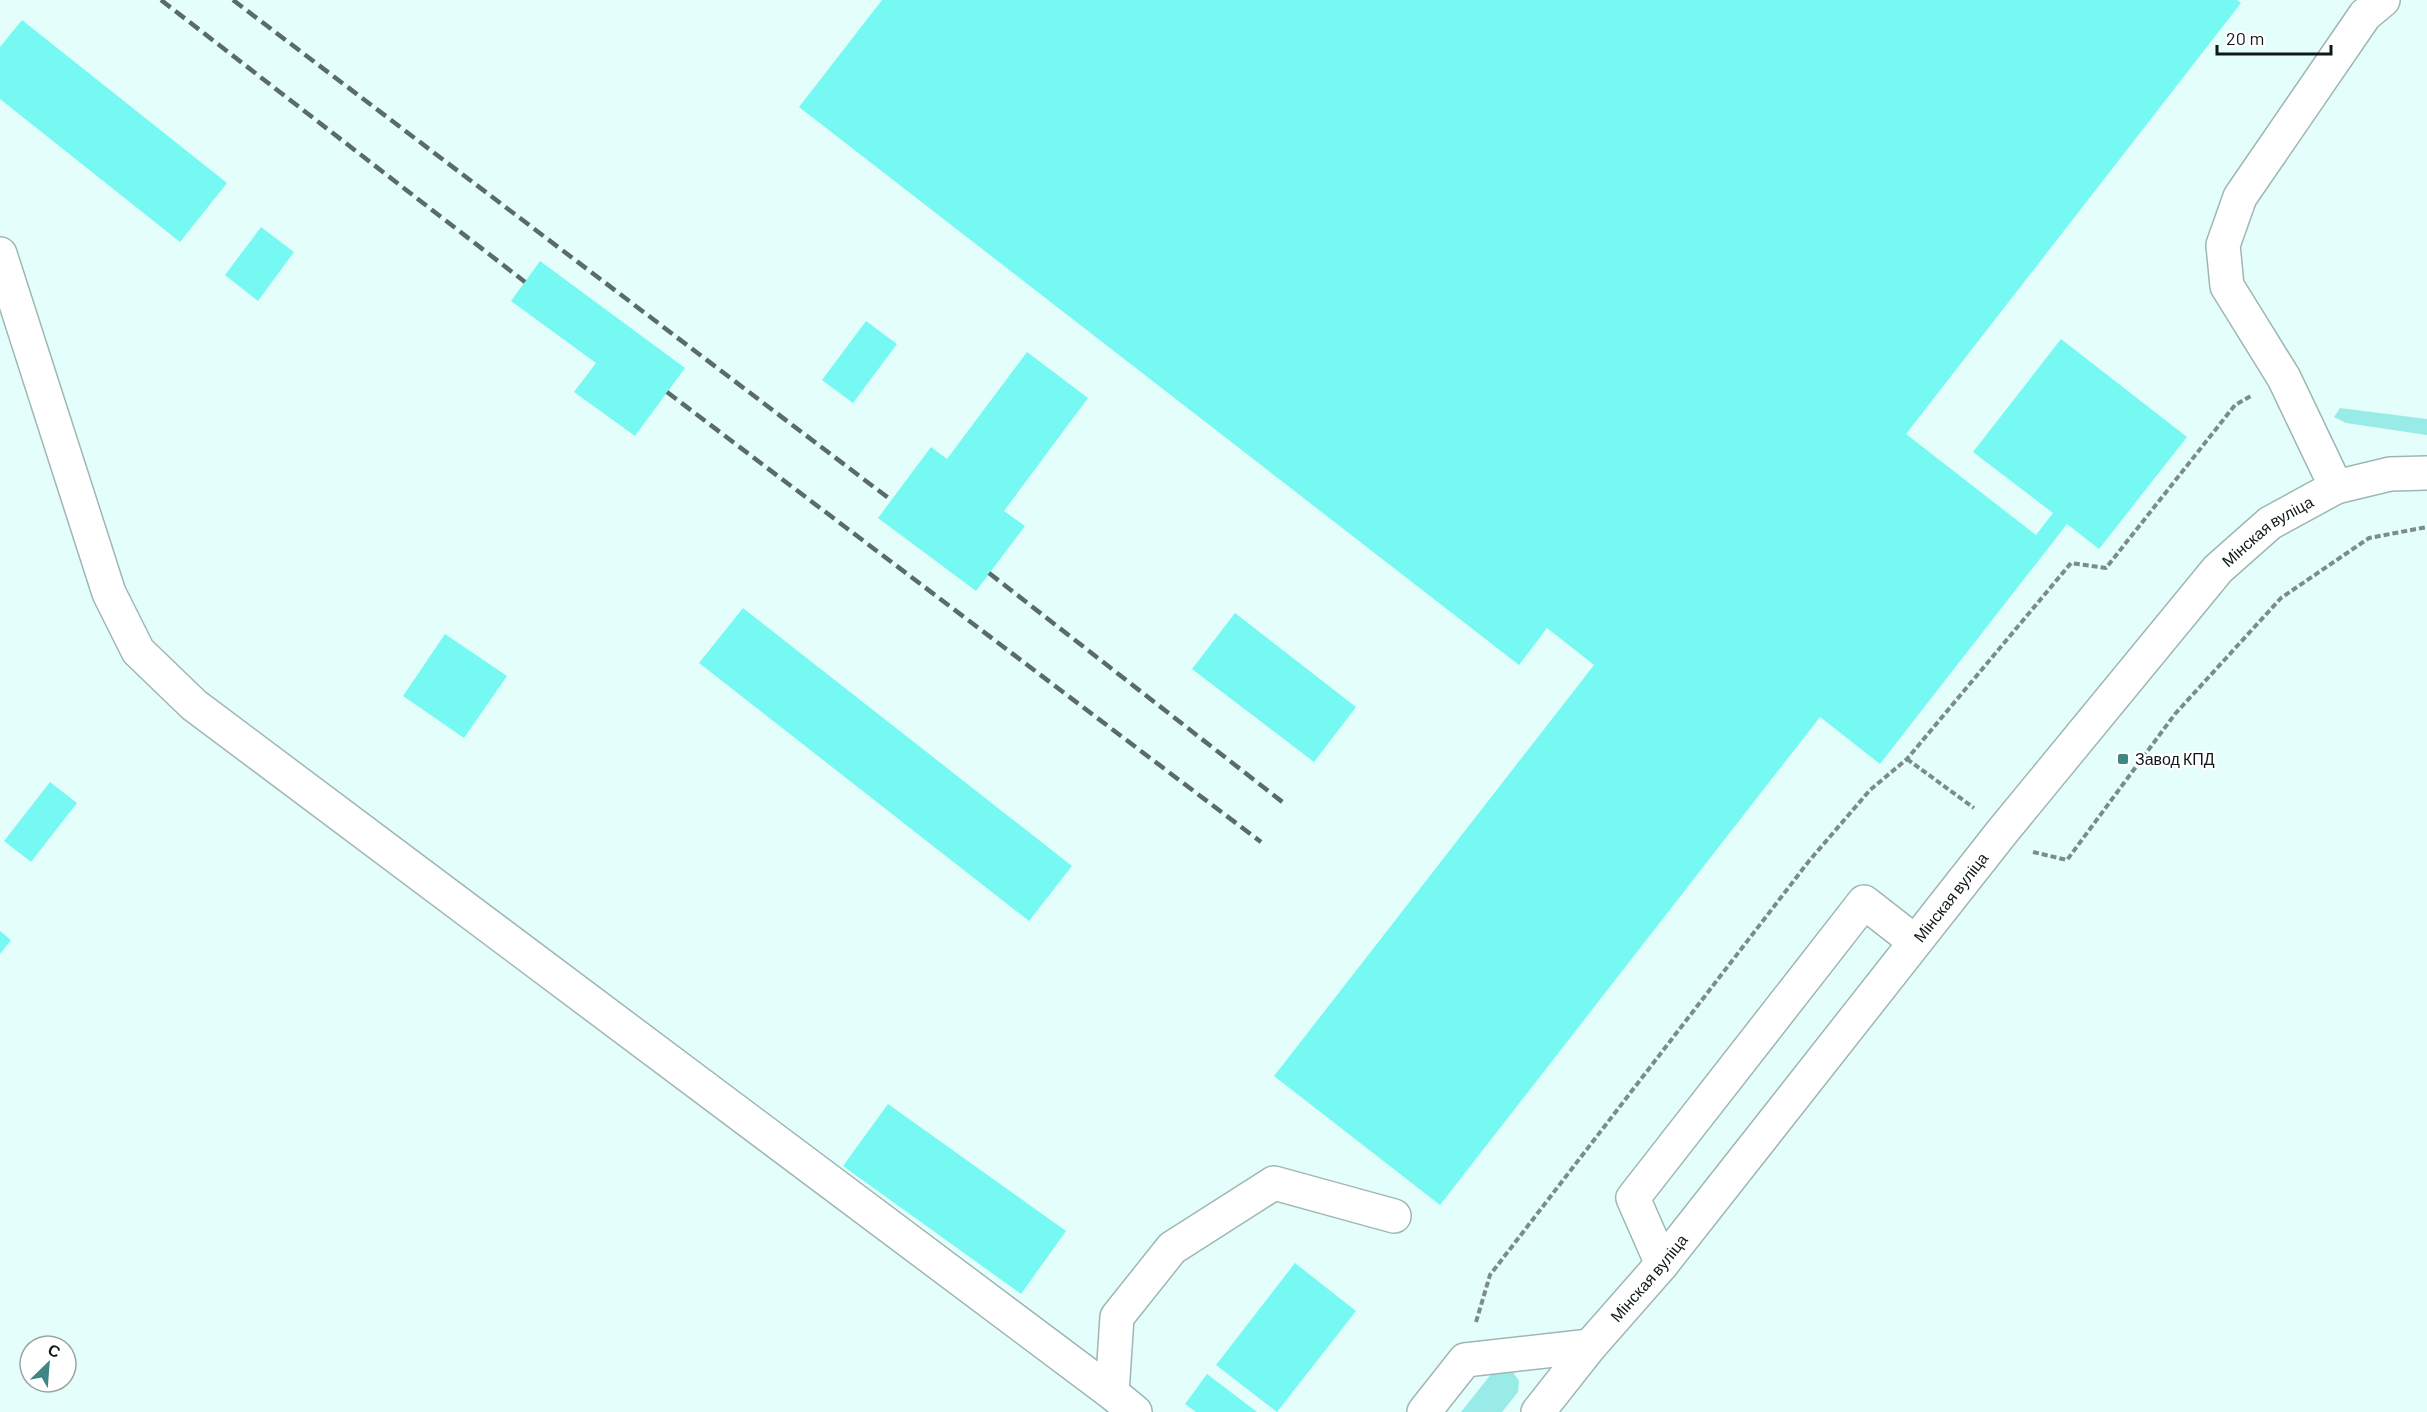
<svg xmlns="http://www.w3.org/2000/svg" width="2427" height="1412" font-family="Barlow,sans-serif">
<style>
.green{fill:#98ebe7}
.building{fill:#76f9f3}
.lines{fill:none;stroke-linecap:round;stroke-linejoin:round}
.minor-casing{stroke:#9eb7b5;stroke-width:36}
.major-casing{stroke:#9eb7b5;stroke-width:36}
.path{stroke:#7b8c8b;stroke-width:4;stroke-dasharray:6 3;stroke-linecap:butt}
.minor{stroke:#fff;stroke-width:33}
.major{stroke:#fff;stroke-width:33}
.rail{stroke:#5b6a6a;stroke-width:4.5;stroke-dasharray:12 6;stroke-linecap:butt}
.poi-dot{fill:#3f8783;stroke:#fff;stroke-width:2}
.labels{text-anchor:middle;stroke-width:4.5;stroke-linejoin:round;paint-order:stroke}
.street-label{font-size:16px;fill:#101919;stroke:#fff}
.poi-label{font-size:16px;fill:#101919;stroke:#fff;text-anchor:start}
</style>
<rect width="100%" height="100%" fill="#e4fefc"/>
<path class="green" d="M2340,408L2427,419V435L2346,423L2334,417Z
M1505,1368L1513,1372L1519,1381L1518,1392L1502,1412H1461L1492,1373Z"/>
<path class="building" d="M882,0H2237L2241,3L1906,434L2036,535L2053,513L1973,452L2061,339L2187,437L2099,549L2067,524L1880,764L1820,717L1440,1205L1274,1076L1594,665L1547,628L1519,665L799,107Z
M22,20L227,183L180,242L0,99V47Z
M261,227L294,252L258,301L225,275Z
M540,261L685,368L635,436L574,392L596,363L511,301Z
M866,321L897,344L853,403L822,380Z
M1027,352L1088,398L1004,511L1025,526L976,591L878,518L931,447L947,459Z
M743,608L1072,866L1029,921L699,663Z
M1235,613L1356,707L1314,762L1192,669Z
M445,634L507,676L464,738L403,696Z
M50,782L77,803L31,862L4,841Z
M0,931L11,940L0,954Z
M888,1104L1066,1231L1021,1294L843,1166Z
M1295,1263L1356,1311L1277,1412L1216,1365Z
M1207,1374L1257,1412H1196L1185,1404Z"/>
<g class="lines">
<g class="minor-casing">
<path id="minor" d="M0,254L109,593L138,651L194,705L1112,1393
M2336,487L2284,378L2227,286L2223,245L2240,197L2365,15L2383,0
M1662,1264L1633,1198L1864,902L1914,941
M1135,1412L1112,1393L1117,1317L1172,1248L1274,1183L1394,1216
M1424,1412L1465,1360L1590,1346"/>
</g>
<g class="major-casing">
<g id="major">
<path id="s1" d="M1538,1412L1590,1346L1662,1264L2002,832L2218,569L2270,523L2336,487L2390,474L2427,473"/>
</g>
</g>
<path class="path" d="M1907,759L1974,808
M2033,852L2067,860L2175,714L2281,598L2369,538L2427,527
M1476,1322L1490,1275L1809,861L1870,790L1907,759L2071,563L2106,568L2235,405L2251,396"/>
<use href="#minor" class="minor"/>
<use href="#major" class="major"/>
<path class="rail" d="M161,0L525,282
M233,0L891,500
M667,392L1261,842
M989,573L1285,804"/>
</g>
<rect class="poi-dot" x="2117" y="753" width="12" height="12" rx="3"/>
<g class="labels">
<g class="street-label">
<text dy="6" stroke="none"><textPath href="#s1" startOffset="1146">Мінская вуліца</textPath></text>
<text dy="6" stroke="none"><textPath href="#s1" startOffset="660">Мінская вуліца</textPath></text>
<text dy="6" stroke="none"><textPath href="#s1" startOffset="174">Мінская вуліца</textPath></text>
</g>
<g class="poi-label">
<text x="2135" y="765">Завод КПД</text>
</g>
</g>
<g transform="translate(48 1364) rotate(25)"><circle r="28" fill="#ffffff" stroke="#9fa3a3" stroke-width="1.5"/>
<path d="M0-4.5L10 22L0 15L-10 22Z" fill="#3f8783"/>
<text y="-9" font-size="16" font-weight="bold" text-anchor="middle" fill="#101919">С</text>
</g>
<path d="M2217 45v9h114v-9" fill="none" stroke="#101919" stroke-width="3"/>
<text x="2226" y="45" font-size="18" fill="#101919" stroke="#ffffff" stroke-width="4.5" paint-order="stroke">20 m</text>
</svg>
